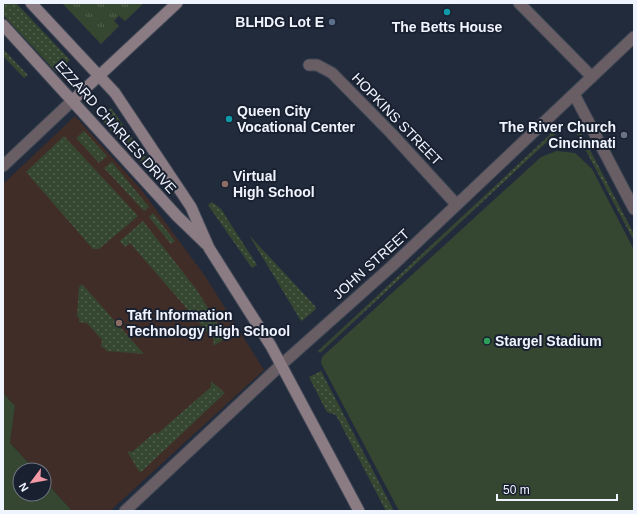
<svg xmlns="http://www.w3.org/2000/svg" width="637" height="514" font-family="Helvetica,sans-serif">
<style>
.education{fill:#402d27}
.grass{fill:url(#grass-dots)}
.park{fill:url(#park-tufts)}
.pitch{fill:#364731}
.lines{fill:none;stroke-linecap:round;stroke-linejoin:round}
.minor-casing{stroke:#3f4756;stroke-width:13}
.secondary-casing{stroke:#3f4756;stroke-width:13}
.minor{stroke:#685e63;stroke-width:11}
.secondary{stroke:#8b7b83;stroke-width:11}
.culture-dot{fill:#0f9aa8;stroke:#192131;stroke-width:1.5}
.service-dot{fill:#5c6f8a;stroke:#192131;stroke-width:1.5}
.worship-dot{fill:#6b7280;stroke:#192131;stroke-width:1.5}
.education-dot{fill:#8d6e63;stroke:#192131;stroke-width:1.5}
.leisure-dot{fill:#2e9e5b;stroke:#192131;stroke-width:1.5}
.labels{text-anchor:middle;stroke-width:4;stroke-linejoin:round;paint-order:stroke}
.poi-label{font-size:14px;font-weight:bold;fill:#f0f4fe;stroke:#192131;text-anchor:start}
.street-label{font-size:14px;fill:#f0f4fe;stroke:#192131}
</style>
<defs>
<pattern id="grass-dots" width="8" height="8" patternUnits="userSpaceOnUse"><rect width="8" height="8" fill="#364731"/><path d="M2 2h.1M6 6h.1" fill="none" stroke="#536250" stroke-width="1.8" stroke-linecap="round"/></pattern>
<pattern id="park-tufts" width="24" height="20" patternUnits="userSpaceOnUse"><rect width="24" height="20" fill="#364731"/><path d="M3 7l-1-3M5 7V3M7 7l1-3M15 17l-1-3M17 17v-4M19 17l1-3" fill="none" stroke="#536250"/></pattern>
</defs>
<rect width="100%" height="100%" fill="#222b3b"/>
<path class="education" d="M75,116L140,188L205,276L264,370L110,511H72L44,480V470H35L10,443L15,406L3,393V184Z"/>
<path class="grass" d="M3,3H16L70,60L57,73L3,15Z
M3,49L28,75L24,78L3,56Z
M111,108L174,196L99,118Z
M562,126H564L320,353L318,351L556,129Z
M576,128L580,131L634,234V241L576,132Z
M84,131L107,156L99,163L76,138Z
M64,136L138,216L99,249H93L26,172Z
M112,162L149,207L144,211L104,168Z
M212,202L221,209L257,265L252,268L208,205Z
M153,213L175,241L171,244L149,217Z
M143,221L196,289L227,338L213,346L214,340L130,243L125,247L120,241Z
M249,235L315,306L316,309L303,320L301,321Z
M82,284L144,354L106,351L105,348L101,347L102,340L87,323L79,322V317H77L79,287Z
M321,371L394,511H386L336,415L327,412L309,377Z
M211,381L225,393L140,473L127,451L132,452L155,432L157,434L211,387Z"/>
<path class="park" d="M62,3H144L125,21L119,16L114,21L119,26L101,44Z"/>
<path class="pitch" d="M557,151L575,153L592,169L634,250V511H399L321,363L322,357L541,157Z
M3,393L15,406L10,443L35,470H20V494H44V480L72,511H3Z"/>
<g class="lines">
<g class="minor-casing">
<path id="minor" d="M519,3L592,77
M309,65H317L332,73L391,133L456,204
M574,94L634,209
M3,166L72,101
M125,511L282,364L392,266L634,37"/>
</g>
<g class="secondary-casing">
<path id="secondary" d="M31,3L115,93L191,207L209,248L271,346L359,511
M3,25L177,216L206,244
M72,101L177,3"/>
</g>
<use href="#minor" class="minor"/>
<use href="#secondary" class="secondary"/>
</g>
<g class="culture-dot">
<circle cx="447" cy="12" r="4"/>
<circle cx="229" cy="119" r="4"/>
</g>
<circle class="service-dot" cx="332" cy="22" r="4"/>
<circle class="worship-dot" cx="624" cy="135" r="4"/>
<g class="education-dot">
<circle cx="225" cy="184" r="4"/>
<circle cx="119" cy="323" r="4"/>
</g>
<circle class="leisure-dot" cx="487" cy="341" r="4"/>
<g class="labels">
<g class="poi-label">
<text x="324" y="27" text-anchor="end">BLHDG Lot E</text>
<text x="447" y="32" text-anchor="middle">The Betts House</text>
<text x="237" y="116">Queen City<tspan x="237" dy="16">Vocational Center</tspan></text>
<text x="616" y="132" text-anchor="end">The River Church<tspan x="616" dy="16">Cincinnati</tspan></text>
<text x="233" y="181">Virtual<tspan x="233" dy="16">High School</tspan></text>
<text x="127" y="320">Taft Information<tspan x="127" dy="16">Technology High School</tspan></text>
<text x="495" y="346">Stargel Stadium</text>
</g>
<g class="street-label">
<text transform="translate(397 119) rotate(46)" y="5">HOPKINS STREET</text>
<text transform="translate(116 127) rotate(48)" y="5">EZZARD CHARLES DRIVE</text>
<text transform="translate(371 264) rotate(-42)" y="5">JOHN STREET</text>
</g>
</g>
<rect width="637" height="514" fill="none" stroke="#f0f4fe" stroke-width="8"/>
<g transform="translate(32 482) rotate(238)"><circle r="19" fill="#192131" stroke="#6f7583"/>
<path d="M0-3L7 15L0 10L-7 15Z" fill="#f49aa7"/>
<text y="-6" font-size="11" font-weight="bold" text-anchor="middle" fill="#f0f4fe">N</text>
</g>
<path d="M497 494v6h120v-6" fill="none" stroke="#f0f4fe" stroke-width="2"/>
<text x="503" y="494" font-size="12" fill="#f0f4fe" stroke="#192131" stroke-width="3" paint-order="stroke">50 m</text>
</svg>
